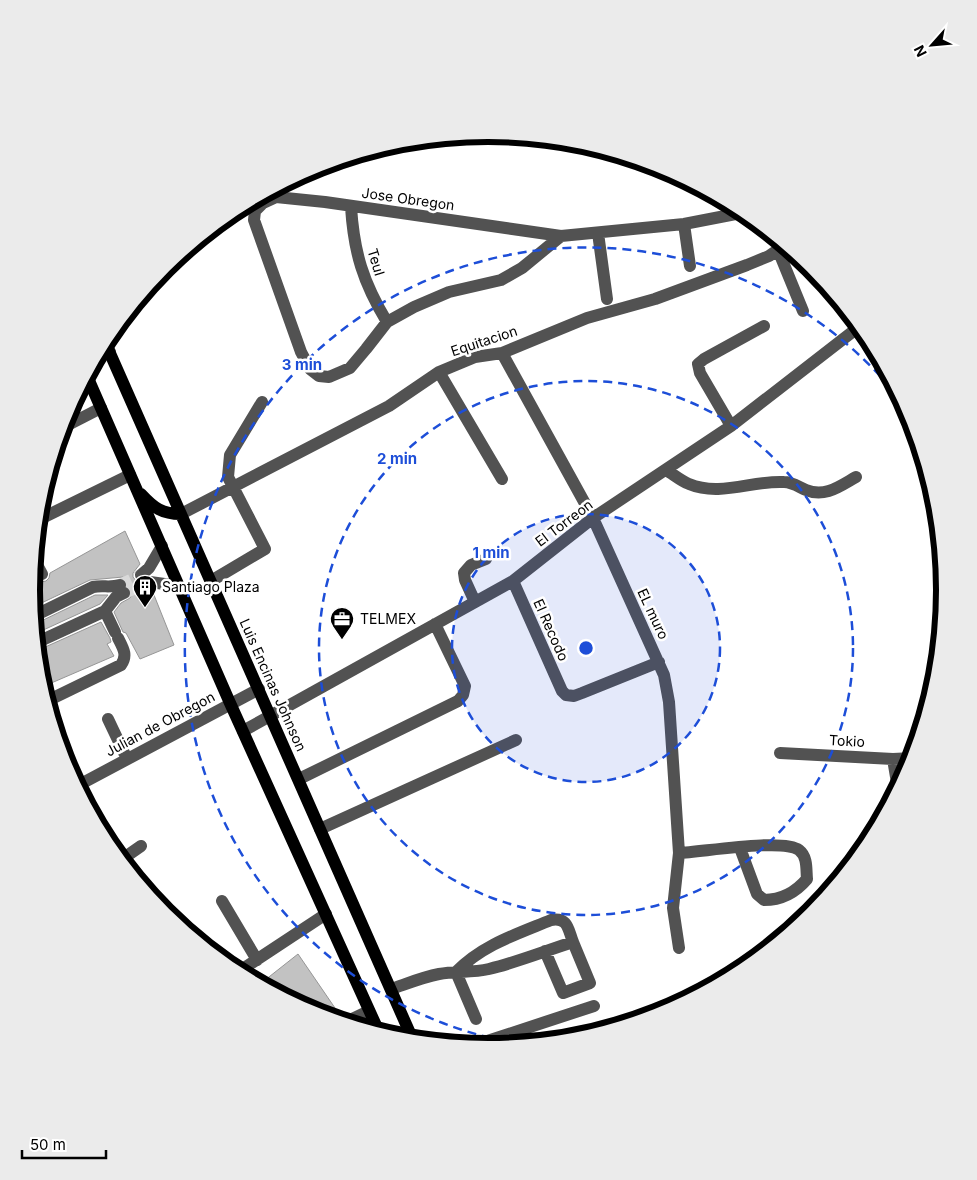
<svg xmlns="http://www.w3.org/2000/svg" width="977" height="1180" font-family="Inter,sans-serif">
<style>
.building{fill:#c2c2c2;stroke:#969696}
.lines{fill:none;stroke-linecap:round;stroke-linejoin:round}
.minor-tunnel{stroke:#d9d9d9;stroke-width:12;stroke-dasharray:12 6;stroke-linecap:butt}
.minor{stroke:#525252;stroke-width:12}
.major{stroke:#000;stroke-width:12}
.ring{fill:none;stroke:#1d4ed8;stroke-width:2.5;stroke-dasharray:9 6}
.labels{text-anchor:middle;stroke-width:5;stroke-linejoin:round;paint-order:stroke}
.street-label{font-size:14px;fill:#000;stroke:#fff}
.poi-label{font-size:14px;fill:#000;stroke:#fff;text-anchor:start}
.rim{fill:none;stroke:#000;stroke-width:6}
.centre{fill:#1d4ed8;stroke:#fff;stroke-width:2.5}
.ring-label{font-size:15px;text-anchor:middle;font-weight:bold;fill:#1d4ed8;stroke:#fff;stroke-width:5;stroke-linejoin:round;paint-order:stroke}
</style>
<rect width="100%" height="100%" fill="#fff"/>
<path class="building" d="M125,531L140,564L133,573V577L137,582L138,587L143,592L152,590L174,645L140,659L126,633L123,632L114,612L121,603L130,598L132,594L126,580L123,577L90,580L33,607L32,583L37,580L41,582L46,581L49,578L50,573Z
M95,595H108L100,604L39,632H35V624Z
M101,622L110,638L111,642L107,644L114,656L42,687L40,679L37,649L43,648Z
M298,954L335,1008L324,1016L313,1012L260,984Z"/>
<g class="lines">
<path class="minor-tunnel" d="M120,585L141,575
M124,593L145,584"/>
<path class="minor" d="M351,207C354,253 363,282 387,322
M684,224L690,266
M598,233L607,299
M561,236L325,202L276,197L263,203L255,211L254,220L301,352L310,369L319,376L329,377L350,368L366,349L387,322L414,307L449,292L501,280L522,268L561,236L684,224L746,212
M778,250L803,311
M502,353L593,518L664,675L669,702L679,853C703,852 783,838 799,850C808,857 806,870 807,879C796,892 781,900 764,900L757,894L740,848
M97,357L110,352
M439,372L502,479
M731,426L700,373L698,364L704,359L764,326
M62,428L101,408
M666,470C673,474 681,481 689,484C720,497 753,480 784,482C792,482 799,487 806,490C825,498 840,486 856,477
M181,514L389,406L439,372L475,357L502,353L587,318L655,299L747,265L769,256L785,245
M38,520L130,475
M34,559L42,574
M141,575L149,568L162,546
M211,581L265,549L228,477L230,455L262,402
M513,581L562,691L566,695L574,696L582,693L659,662
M145,584L150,582L179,586
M475,602L465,580L464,573L471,565L486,559
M105,611L115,632
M34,616L93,587C103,585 110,588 120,585
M36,640L40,641L105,611L116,597L124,593
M47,701L121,665C128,655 123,648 118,638
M108,719L127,759
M243,731L513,581L593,518L731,426L860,326
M780,753L893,759L913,758
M893,759L898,789
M299,779L458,701L463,695L465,686L435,624
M77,786L259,689
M320,829L516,740
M679,853L673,908L679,948
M121,860L141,846
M222,901L257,960
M238,972L326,914
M391,989C406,984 423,977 439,974C455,971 472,973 489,969C518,962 545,951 573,942L590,983L563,993L545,951
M476,1019L456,972C482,945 517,934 551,920C568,917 568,929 573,942
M346,1022L369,1011
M472,1046L594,1006"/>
<path class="major" d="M105,342L413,1040
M87,376L230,703L379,1032
M141,494C154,508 162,514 181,514"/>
</g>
<circle cx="586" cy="648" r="134" fill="#1d4ed8" fill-opacity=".12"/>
<g class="ring">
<circle cx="586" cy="648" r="134"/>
<circle cx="586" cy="648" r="267"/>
<path d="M520 1044A401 401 0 1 1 906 407"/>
</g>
<defs>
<g id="building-pin" transform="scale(1.25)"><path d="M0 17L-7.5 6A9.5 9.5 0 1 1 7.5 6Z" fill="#000" stroke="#fff"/><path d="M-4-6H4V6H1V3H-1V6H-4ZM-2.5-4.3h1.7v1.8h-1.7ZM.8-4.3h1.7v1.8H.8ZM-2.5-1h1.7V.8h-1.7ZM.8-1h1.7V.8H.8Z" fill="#fff"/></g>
<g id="office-pin" transform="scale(1.25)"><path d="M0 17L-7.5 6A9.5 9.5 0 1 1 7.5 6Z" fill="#000" stroke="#fff"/><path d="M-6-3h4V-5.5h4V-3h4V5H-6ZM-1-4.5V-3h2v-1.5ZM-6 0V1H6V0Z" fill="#fff"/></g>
</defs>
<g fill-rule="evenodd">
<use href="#building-pin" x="145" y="587"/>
<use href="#office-pin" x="342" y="619"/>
</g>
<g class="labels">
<g class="street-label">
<text transform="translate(408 199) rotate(8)" y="5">Jose Obregon</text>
<text transform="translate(376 262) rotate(73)" y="5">Teul</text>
<text transform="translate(484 341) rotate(-18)" y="5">Equitacion</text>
<text transform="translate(564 523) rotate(-37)" y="5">El Torreon</text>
<text transform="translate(653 614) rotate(65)" y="5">EL muro</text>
<text transform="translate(551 630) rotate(66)" y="5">El Recodo</text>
<text transform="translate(273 685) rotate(66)" y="5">Luis Encinas Johnson</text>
<text transform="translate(160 724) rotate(-28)" y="5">Julian de Obregon</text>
<text transform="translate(847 741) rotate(3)" y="5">Tokio</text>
</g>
<g class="poi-label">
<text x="162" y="592">Santiago Plaza</text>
<text x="360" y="624">TELMEX</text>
</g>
</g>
<path d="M0 0H977V1180H0ZM40 590a448 448 0 1 1 896 0a448 448 0 1 1-896 0Z" fill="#ebebeb" fill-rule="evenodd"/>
<path class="rim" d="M40 590a448 448 0 1 1 896 0a448 448 0 1 1-896 0Z"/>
<circle cx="586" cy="648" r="8" class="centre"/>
<g class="ring-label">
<text x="302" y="370">3 min</text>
<text x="397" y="464">2 min</text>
<text x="491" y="558">1 min</text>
</g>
<g transform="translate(932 45) rotate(243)" stroke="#ffffff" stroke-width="4" paint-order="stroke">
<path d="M0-4L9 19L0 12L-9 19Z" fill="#000000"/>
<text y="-8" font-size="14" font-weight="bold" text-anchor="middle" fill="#000000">N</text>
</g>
<path d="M22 1150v8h84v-8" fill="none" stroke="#000000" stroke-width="2.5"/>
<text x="30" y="1150" font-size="15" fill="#000000" stroke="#ffffff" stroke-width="4" paint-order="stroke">50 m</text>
</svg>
